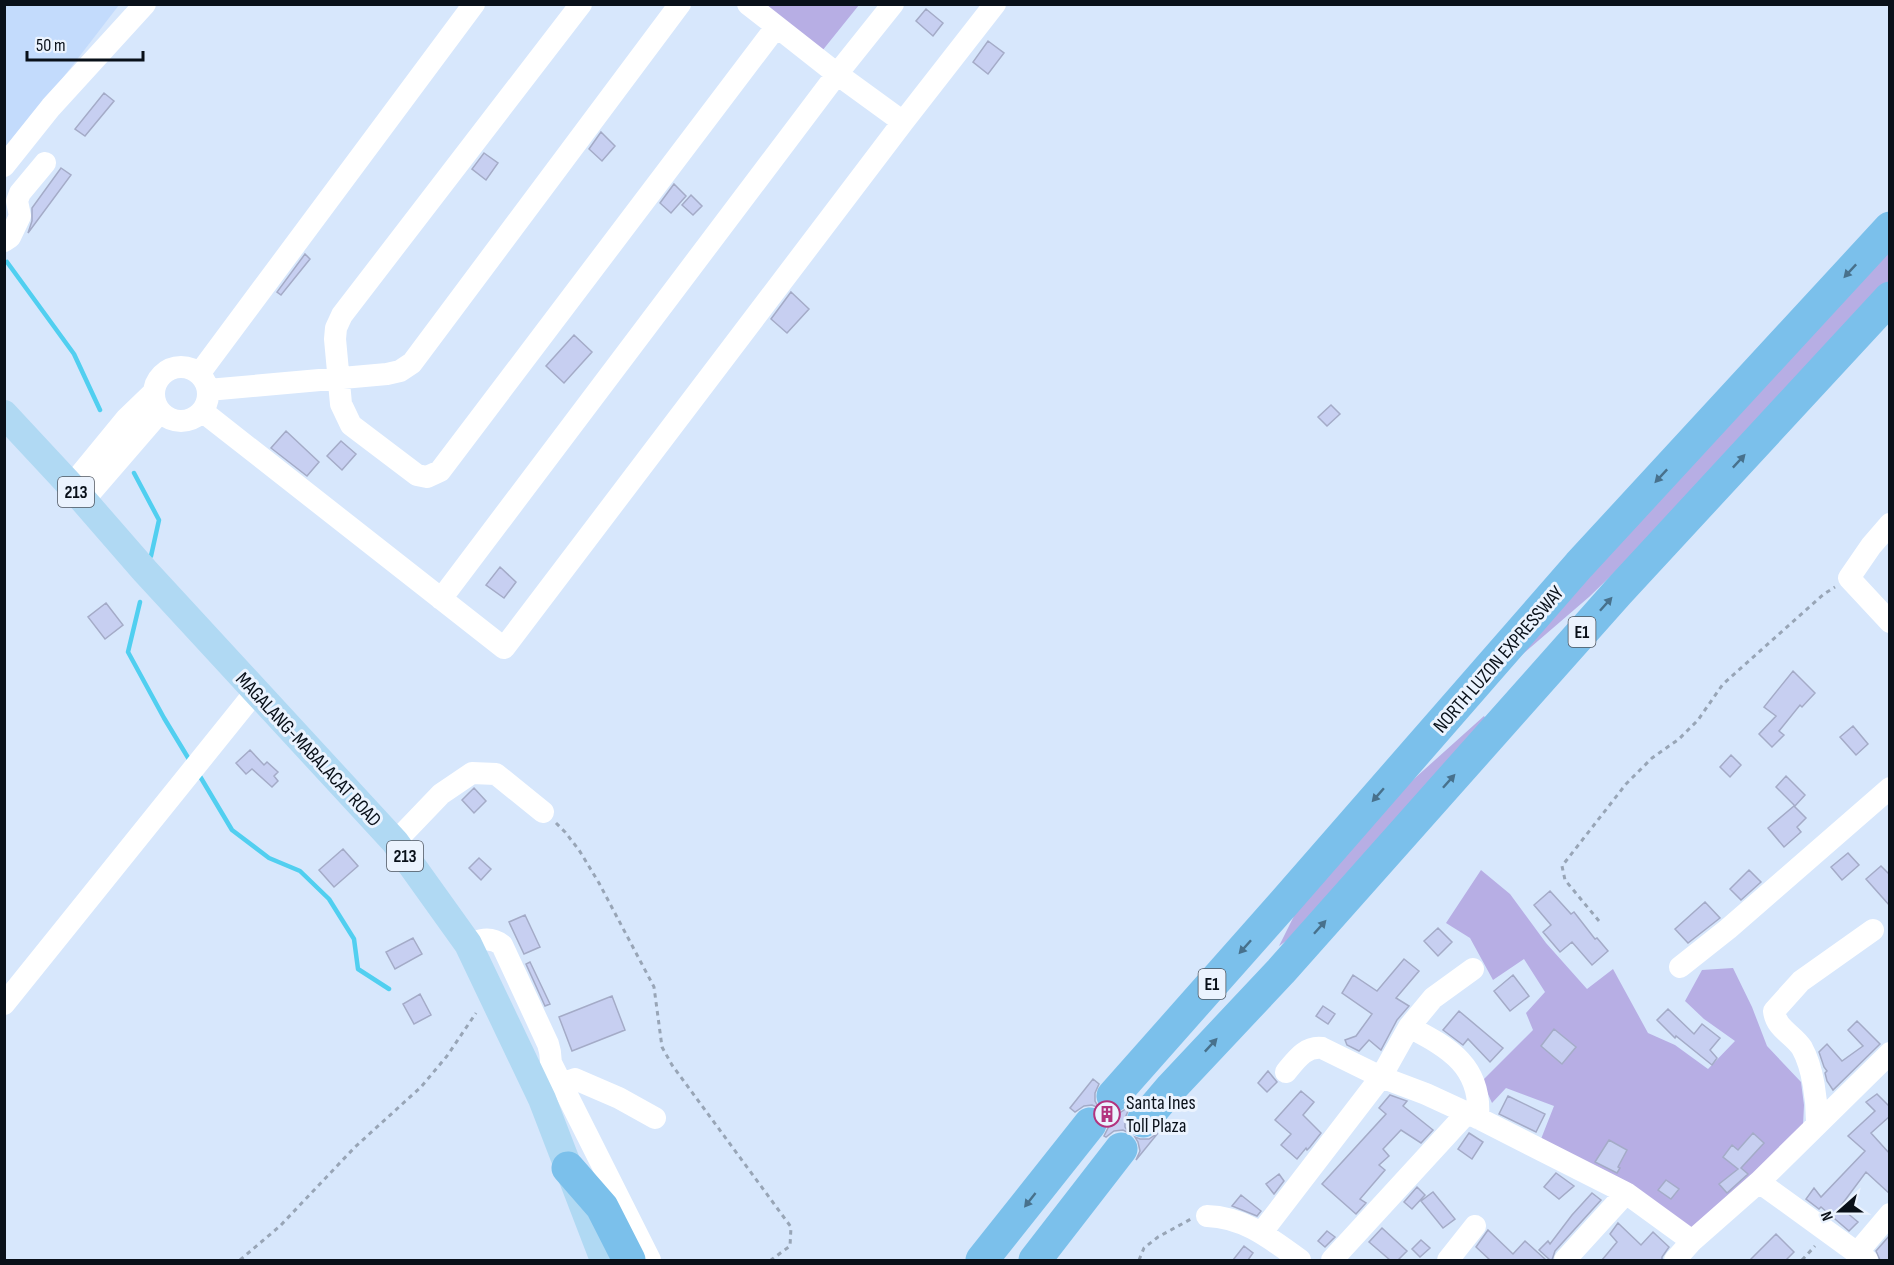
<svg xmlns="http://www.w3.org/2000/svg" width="1894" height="1265" font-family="'Sofia Sans Condensed',sans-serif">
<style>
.built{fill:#c3dbfc}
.green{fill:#b7aee4}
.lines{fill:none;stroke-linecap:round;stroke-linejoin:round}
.stream{stroke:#51cff0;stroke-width:4.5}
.building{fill:#c7cff1;stroke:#a4abc7;stroke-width:1.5}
.path{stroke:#98a5b6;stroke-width:3;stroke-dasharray:4.5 4.5;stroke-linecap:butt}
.minor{stroke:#fff;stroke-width:22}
.major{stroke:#b0d9f3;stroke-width:28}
.highway{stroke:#7bc0eb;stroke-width:33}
.oneway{fill:#48718c}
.labels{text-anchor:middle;stroke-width:6;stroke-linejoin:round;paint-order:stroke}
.shield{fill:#ebf3fe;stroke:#4d545e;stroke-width:1.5}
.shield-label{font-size:18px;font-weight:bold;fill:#091019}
.street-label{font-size:20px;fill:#091019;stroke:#ebf3fe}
.poi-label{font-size:20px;fill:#091019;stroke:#ebf3fe;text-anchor:start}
</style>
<rect width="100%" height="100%" fill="#d7e7fc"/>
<path class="built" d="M5,5H119L5,153Z"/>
<path class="green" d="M761,5H859L822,51Z
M1889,245V288L1650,538L1589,597L1517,659L1601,557Z
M1484,716L1490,725L1330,910L1279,946L1299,906L1405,787Z
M1481,870L1510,894L1546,943L1587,989L1613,969L1648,1033L1675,1045L1708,1069L1735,1041L1704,1019L1685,1001L1702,970L1733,968L1752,1007L1767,1046L1801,1082L1804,1105L1803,1126L1697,1231L1541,1139L1554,1106L1506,1088L1492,1103L1482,1081L1533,1030L1526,1013L1545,992L1524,959L1493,980L1470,938L1446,923Z"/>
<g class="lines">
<path class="stream" d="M7,262L74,354L100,410
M134,473L159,520L151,556
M140,602L128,652L164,718L190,761
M198,773L232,830L269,858L300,871L329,899L354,939L358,969L389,989"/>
</g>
<path class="building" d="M926,9L943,23L933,36L916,21Z
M988,41L1004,53L988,74L973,62Z
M104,93L114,101L85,136L75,129Z
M601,132L615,146L602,161L589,149Z
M484,153L498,163L486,180L472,169Z
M61,168L71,175L28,233L32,221V208Z
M674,184L686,196L671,213L660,203Z
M691,195L702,206L693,215L682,205Z
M305,254L310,259L281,295L277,292Z
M791,292L809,309L787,333L771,319Z
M574,335L592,352L564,383L546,366Z
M1331,405L1340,414L1327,426L1318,417Z
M286,431L319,462L307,476L271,448Z
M341,441L356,454L342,470L327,456Z
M500,567L516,582L504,598L486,585Z
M106,603L123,625L105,639L88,617Z
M1793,671L1815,693L1802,707L1800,705L1779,731L1784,735L1772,747L1759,734L1776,716L1764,707Z
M1853,726L1868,744L1856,755L1840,737Z
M250,750L264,765L267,762L278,772L274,776L278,781L272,787L252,769L246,774L236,763Z
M1731,755L1741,765L1730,777L1720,767Z
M1786,776L1805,795L1795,806L1776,787Z
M474,788L486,801L474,813L462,800Z
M1794,806L1806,818L1797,827L1801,832L1784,847L1768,828Z
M343,849L358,866L334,887L319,870Z
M1848,853L1859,865L1842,880L1831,867Z
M479,858L491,869L481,880L469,868Z
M1881,866L1890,875V906L1866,879Z
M1749,870L1761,882L1741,900L1730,889Z
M1550,891L1571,914L1574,912L1595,939L1597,938L1608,951L1592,965L1572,942L1560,952L1543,932L1551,925L1534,905Z
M1705,902L1720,918L1688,943L1675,929Z
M525,915L540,947L524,954L509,922Z
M1438,928L1452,942L1438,956L1424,941Z
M413,938L422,954L395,969L386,952Z
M1404,959L1419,971L1396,998L1409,1006L1397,1020L1381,1050L1369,1040L1359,1051L1347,1045L1345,1040L1356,1036L1372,1014L1342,993L1353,975L1377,991Z
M530,962L550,1004L545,1006L526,964Z
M1513,975L1529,996L1510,1011L1494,991Z
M420,994L431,1015L414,1024L403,1004Z
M612,996L625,1030L572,1051L559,1017Z
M1323,1006L1335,1014L1328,1024L1316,1016Z
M1668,1009L1694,1034L1702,1024L1720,1038L1710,1050L1717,1058L1712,1065L1676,1036L1675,1038L1657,1020Z
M1459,1011L1503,1048L1490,1062L1468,1039L1463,1045L1443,1030Z
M1857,1021L1880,1044L1833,1090L1827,1081L1825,1073L1827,1071L1824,1067L1819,1052L1827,1044L1842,1061L1863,1046L1848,1030Z
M1554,1029L1576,1047L1562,1064L1541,1046Z
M1268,1071L1277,1082L1267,1092L1258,1083Z
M1093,1079L1099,1084L1095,1093V1101L1099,1108L1092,1105L1084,1106L1075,1112L1070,1108Z
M1301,1091L1314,1102L1303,1115L1321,1133L1310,1147L1307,1150L1306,1148L1297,1159L1281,1145L1291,1134L1275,1120Z
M1877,1094L1890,1107V1116L1871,1133L1890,1154V1194L1866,1172L1840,1207L1858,1222L1849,1231L1821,1207L1819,1209L1806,1199L1814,1188L1821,1197L1865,1151L1848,1136L1875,1111L1866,1102Z
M1390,1095L1407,1101L1403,1106L1433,1130L1421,1143L1401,1130L1383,1149L1389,1156L1379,1165L1385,1170L1360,1199L1366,1203L1356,1214L1322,1184L1386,1114L1379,1108Z
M1508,1096L1545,1114L1536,1132L1499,1114Z
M1127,1108L1129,1109L1125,1118V1127L1129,1133L1123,1130L1114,1131L1106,1137L1104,1136L1109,1126L1108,1118L1103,1112L1110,1114H1118Z
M1158,1133L1136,1160L1140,1151L1138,1142L1135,1137L1140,1139H1149Z
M1469,1133L1483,1142L1472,1159L1458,1149Z
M1753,1133L1764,1143L1741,1168L1748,1174L1727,1193L1719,1184L1738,1169L1723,1157L1732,1145L1738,1150Z
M1609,1140L1627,1150L1618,1167L1620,1168L1617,1173L1595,1162Z
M1556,1173L1574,1186L1559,1199L1544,1187Z
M1279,1174L1284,1181L1274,1194L1266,1184Z
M1666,1180L1679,1189L1671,1199L1658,1190Z
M1417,1187L1425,1195L1412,1209L1404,1202Z
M1433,1192L1455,1219L1443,1228L1421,1201Z
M1592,1193L1601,1200L1555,1251L1552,1260H1550L1539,1250L1548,1241L1550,1244L1572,1215Z
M1241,1195L1261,1211L1257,1216L1232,1206Z
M1618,1223L1641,1245L1653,1232L1669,1247L1662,1257V1260H1602L1617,1242L1610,1234Z
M1382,1228L1407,1251L1398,1260H1390L1369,1242Z
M1488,1230L1513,1254L1525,1241L1546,1260H1490L1476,1247Z
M1327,1231L1335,1237L1325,1247L1318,1241Z
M1776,1234L1794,1252L1786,1260H1750Z
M1890,1235V1260H1880L1876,1251Z
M1421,1240L1430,1248L1420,1257L1412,1249Z
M1244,1246L1253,1253L1248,1260H1233Z"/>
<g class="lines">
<path class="path" d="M556,823L565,832L579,850L599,883L654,987L662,1047L672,1065L791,1227L790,1246L771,1260
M1599,921L1565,880L1562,866L1626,784L1652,758L1679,739L1698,720L1723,684L1824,594L1835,587
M240,1260L280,1226L355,1147L421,1087L447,1056L476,1013
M1139,1260L1144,1248L1158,1237L1191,1219
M1802,1260L1815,1246"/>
<path class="minor" d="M581,4L342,315L336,328L335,339L341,404L351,425L417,475L427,477L440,471L776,27
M748,4L837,74L903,122
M4,166L51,107L145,4
M4,241L10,237L20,216L17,201L20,193L45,163
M154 394a27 27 0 1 1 54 0a27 27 0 1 1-54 0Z
M199,374L474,4
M208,390L387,374L400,371L412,363L680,4
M202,411L504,648L903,122L995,4
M71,486L126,419L154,392
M84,500L160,412
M1890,524L1871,546L1849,578L1890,622
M441,599L837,74L893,4
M395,842L441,794L472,773L496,774L543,812
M468,944C481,940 490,936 502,945L548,1044C552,1056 552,1065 548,1077
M1680,967L1728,929L1890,788
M1473,969L1433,998L1409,1027C1450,1048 1482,1067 1478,1118
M4,1004L256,691
M552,1065L650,1260
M1286,1072C1296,1060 1305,1046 1322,1048L1381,1077L1426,1094L1478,1118L1626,1193L1692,1241
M561,1084L575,1079L619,1098L655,1118
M1817,1122C1817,1100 1813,1068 1802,1048C1793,1034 1776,1029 1774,1011L1801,981L1873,930
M1759,1182L1857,1253
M1207,1216C1244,1217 1271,1239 1300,1260
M1262,1232L1381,1077L1409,1027
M1332,1260L1466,1114
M1448,1260L1475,1226
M1565,1260L1626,1193
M1675,1260L1692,1241L1759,1182L1890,1053
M1867,1260L1857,1253L1890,1214"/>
<path class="major" d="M4,414L71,486L145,571L395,842L468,944L542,1099L604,1260"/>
<path class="highway" d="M1113,1096L1284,903L1579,565L1890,228
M1143,1121L1171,1088L1281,971L1618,592L1890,298
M568,1168L602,1207L629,1260
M982,1260L1090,1124
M1035,1260L1121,1149"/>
</g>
<defs><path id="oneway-solid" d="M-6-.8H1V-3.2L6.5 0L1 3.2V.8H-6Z" transform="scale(1.5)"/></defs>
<g class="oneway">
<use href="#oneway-solid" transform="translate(1850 271) rotate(133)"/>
<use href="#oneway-solid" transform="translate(1739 461) rotate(-47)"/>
<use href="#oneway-solid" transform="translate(1661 476) rotate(133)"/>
<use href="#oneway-solid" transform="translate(1606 604) rotate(-48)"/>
<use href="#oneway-solid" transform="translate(1449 781) rotate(-48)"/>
<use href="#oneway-solid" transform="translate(1378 795) rotate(131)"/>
<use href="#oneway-solid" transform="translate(1320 927) rotate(-48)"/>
<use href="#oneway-solid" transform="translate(1245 947) rotate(132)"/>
<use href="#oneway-solid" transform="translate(1211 1045) rotate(-47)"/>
<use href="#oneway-solid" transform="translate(1030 1200) rotate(128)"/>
</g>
<defs>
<g id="building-ring" transform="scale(1.35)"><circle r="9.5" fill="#ebf3fe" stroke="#b3337f" stroke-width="1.5"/><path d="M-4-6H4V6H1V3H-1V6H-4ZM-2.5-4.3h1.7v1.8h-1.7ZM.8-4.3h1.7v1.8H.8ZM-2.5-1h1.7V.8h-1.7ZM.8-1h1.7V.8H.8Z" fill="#b3337f"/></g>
</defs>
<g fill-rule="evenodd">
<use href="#building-ring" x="1107" y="1114"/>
</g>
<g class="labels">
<g class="shield">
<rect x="58" y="477" width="36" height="30" rx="4.5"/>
<rect x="1568.5" y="617" width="27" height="30" rx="4.5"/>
<rect x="387" y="841" width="36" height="30" rx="4.5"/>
<rect x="1198.5" y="969" width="27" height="30" rx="4.5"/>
</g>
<g class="shield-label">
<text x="76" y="498">213</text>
<text x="1582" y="638">E1</text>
<text x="405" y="862">213</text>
<text x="1212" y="990">E1</text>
</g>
<g class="street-label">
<text transform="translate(1498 659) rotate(-49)" y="7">NORTH LUZON EXPRESSWAY</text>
<text transform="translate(309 749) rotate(47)" y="7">MAGALANG-MABALACAT ROAD</text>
</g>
<g class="poi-label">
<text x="1126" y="1109">Santa Ines<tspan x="1126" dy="23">Toll Plaza</tspan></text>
</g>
</g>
<rect width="1894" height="1265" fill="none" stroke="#091019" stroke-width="12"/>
<g transform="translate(1840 1211) rotate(249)" stroke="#ebf3fe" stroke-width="4.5" paint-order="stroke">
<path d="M0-4.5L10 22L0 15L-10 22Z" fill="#091019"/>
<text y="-9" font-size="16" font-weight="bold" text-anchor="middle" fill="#091019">N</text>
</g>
<path d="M27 51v9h116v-9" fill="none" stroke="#091019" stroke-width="3"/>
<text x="36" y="51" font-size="18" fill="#091019" stroke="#ebf3fe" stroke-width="4.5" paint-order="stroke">50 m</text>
</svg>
